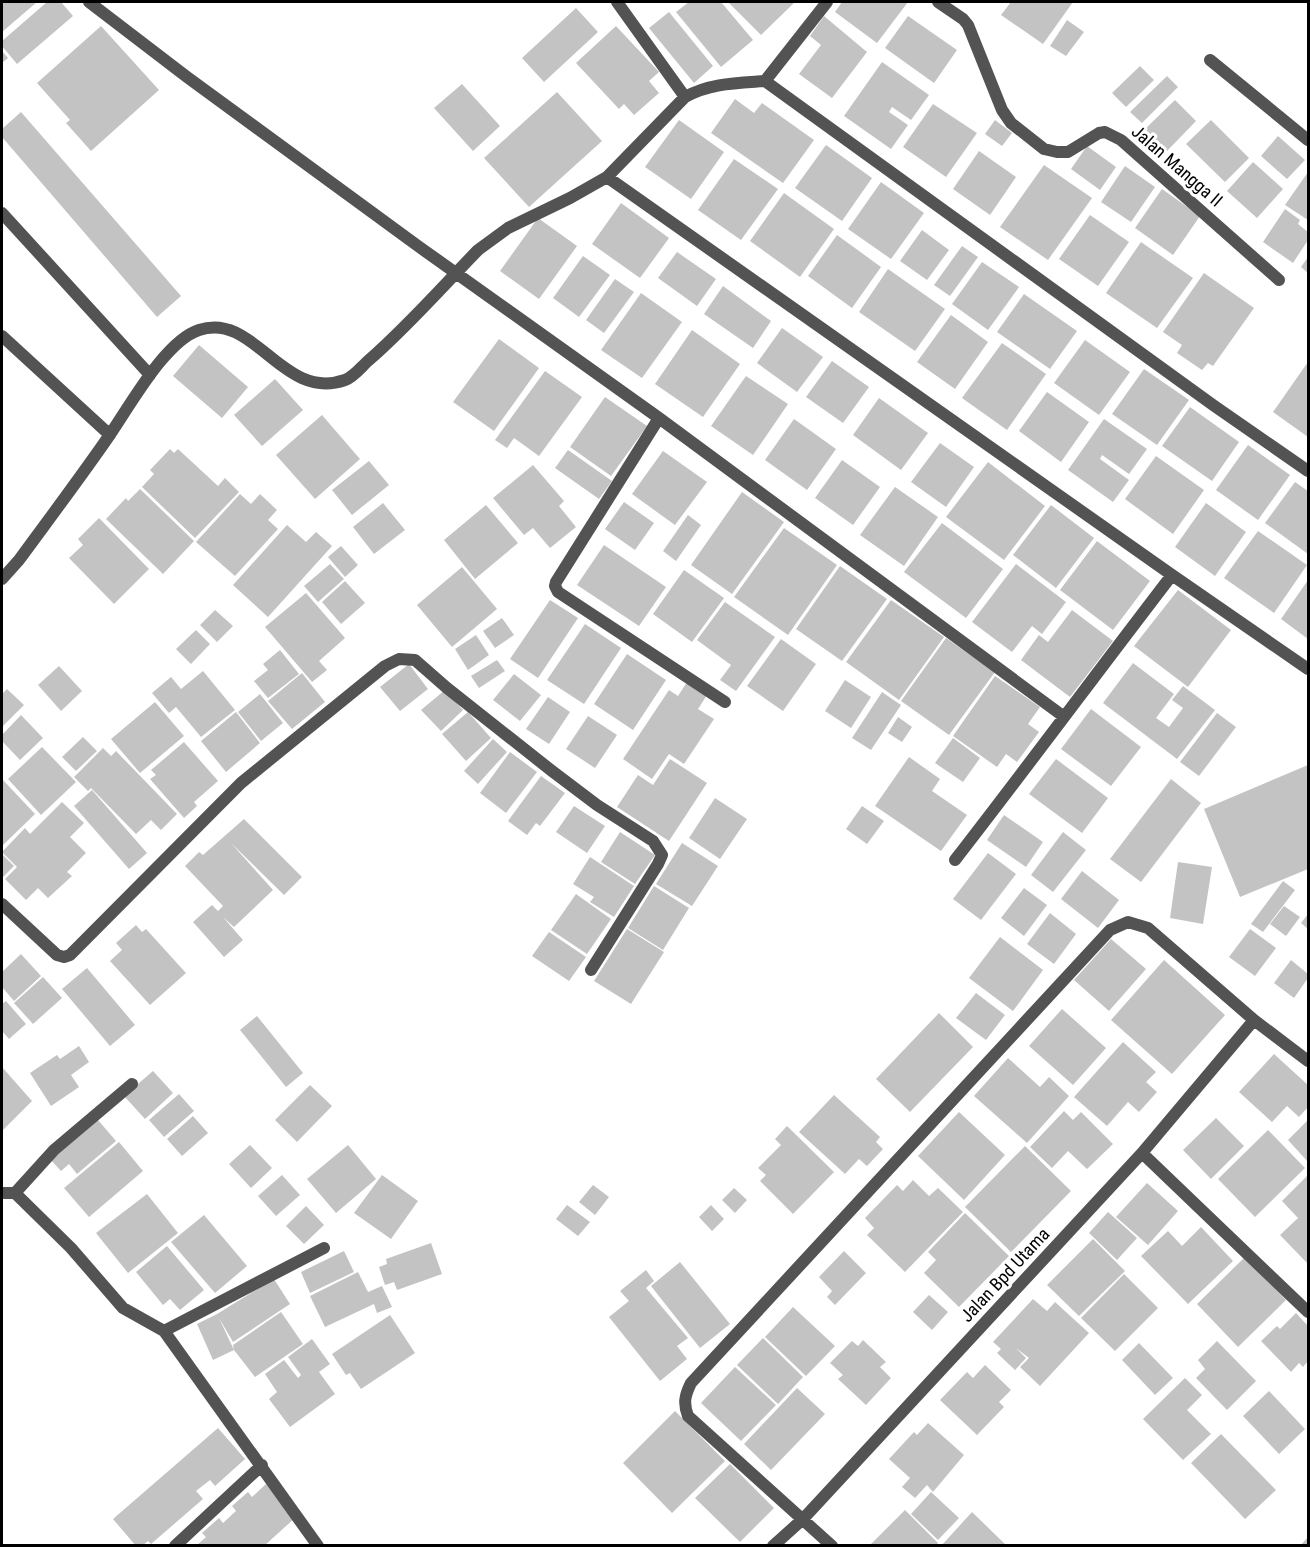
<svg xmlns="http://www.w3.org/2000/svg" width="1310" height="1547" font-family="'Roboto Condensed',sans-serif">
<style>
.building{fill:#c3c3c3}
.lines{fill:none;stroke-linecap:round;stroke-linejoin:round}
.street{stroke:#535353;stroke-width:12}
.labels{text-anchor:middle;stroke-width:6;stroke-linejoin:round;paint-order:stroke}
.street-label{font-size:18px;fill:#000;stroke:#fff}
</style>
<rect width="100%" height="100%" fill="#fff"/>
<path class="building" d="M2,2H37L2,32Z
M47,2H61L73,16L17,64L2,46V41Z
M689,2H721L753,40L721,67L676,12Z
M728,2H795L761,35Z
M842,2H908L877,43L835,12Z
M1011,2H1073L1043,44L1001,15Z
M576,8L598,32L544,82L522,58Z
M669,12L713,66L694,83L649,28Z
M824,16L867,52L832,98L799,74L821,45L810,36Z
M908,16L957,50L934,83L885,48Z
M1067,20L1084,32L1066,56L1050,46Z
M101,26L159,90L91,151L66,123L70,120L37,83Z
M616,26L659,72L649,81L659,93L634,115L624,104L619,109L576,63Z
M2,51L8,58L2,63Z
M882,62L929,95L911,120L892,107L889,112L908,125L891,149L844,116Z
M1140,66L1154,80L1126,107L1112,93Z
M1167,76L1178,87L1142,123L1130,112Z
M462,84L500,126L473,151L434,108Z
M557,92L602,141L529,207L484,158Z
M735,99L754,113L762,103L814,140L783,183L711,133Z
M1175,100L1196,121L1167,151L1145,129Z
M933,104L977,133L946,177L903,147Z
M21,112L181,296L157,317L2,137V129Z
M679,120L724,152L691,199L645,167Z
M995,120L1012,133L1002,146L985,134Z
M1211,120L1249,158L1225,182L1186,144Z
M1278,136L1305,160L1287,179L1261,156Z
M826,145L872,178L842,221L795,188Z
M1087,146L1116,167L1100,190L1071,169Z
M979,151L1016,177L990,215L953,189Z
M734,159L778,189L741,240L698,210Z
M1253,162L1283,189L1257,218L1227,191Z
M1044,165L1092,198L1048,260L1000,227Z
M1125,166L1155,187L1131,222L1101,202Z
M1308,172V220L1285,205Z
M881,182L924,213L891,259L848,229Z
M1162,189L1200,216L1173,255L1135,228Z
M784,193L834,229L800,277L750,241Z
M621,203L669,238L640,278L592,244Z
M1285,209L1300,220L1298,224L1308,232V240L1293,263L1263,242Z
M1090,215L1129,242L1098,286L1059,259Z
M538,218L577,246L539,299L500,271Z
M922,230L949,250L927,280L900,261Z
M837,235L881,267L852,308L808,276Z
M1141,242L1193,278L1157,328L1106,293Z
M962,246L978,257L950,296L934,285Z
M677,252L716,279L697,306L658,278Z
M583,256L610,275L579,317L553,298Z
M1308,257V273L1301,267Z
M982,262L1019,287L988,330L952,304Z
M888,269L945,309L915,351L859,312Z
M1204,273L1254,308L1213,366L1208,363L1202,370L1177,353L1182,345L1163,332Z
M615,279L634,292L604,333L586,320Z
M723,286L771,321L753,348L704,314Z
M641,293L682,322L642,378L601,350Z
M1024,294L1077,331L1050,369L997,332Z
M951,315L988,342L955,389L917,362Z
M782,328L823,357L797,392L757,363Z
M692,330L740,364L703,417L655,384Z
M499,339L539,368L494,431L453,402Z
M1085,340L1130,372L1099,415L1054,383Z
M1002,343L1046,374L1007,430L962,398Z
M199,345L248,387L222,418L173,376Z
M832,361L869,387L843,423L806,397Z
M1308,362V437L1273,412Z
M1144,369L1189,400L1157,445L1112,414Z
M545,371L582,397L539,456L514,438L507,448L495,440Z
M746,376L788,404L753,455L711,426Z
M275,379L303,410L262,446L234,415Z
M1047,392L1089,422L1061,462L1019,431Z
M605,397L647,426L611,476L570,447Z
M879,398L928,433L901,470L853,435Z
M1190,407L1239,442L1212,481L1162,446Z
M322,415L360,459L315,499L276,455Z
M794,419L836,449L807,490L765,460Z
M1104,419L1147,449L1129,474L1102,455L1100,459L1129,480L1113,502L1068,470Z
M940,443L974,467L946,507L911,482Z
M1248,445L1290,475L1258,520L1216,490Z
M170,449L174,453L178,449L218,486L225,478L239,492L195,538L142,487L154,474L150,470Z
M568,450L612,481L599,499L555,468Z
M663,451L707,482L675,525L632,494Z
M1156,456L1204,490L1173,534L1125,499Z
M842,460L880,487L853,525L815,498Z
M369,461L389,485L352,515L332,490Z
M988,462L1045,506L1004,560L946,517Z
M533,465L564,501L559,506L576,527L550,548L533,528L524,535L493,498Z
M1295,482L1308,491V554L1265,523Z
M895,487L938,517L904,566L860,535Z
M140,489L194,541L163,574L106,519L126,498L128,501Z
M742,492L784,522L732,594L691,565Z
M240,494L251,504L260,494L277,510L268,520L278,529L235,576L196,542Z
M624,502L654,523L635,550L605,529Z
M383,503L405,530L374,554L353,527Z
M1206,503L1246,532L1215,576L1175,547Z
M486,505L518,543L475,579L444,540Z
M1051,505L1094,538L1056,588L1013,555Z
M688,515L701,525L676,561L663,551Z
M99,518L149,569L114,604L69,558L83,545L78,539Z
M942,523L1003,569L966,618L904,572Z
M287,525L306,542L316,532L332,546L268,617L233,585Z
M784,528L837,565L788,635L734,597Z
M1258,531L1307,565L1274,613L1224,578Z
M1097,541L1150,581L1113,630L1060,590Z
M604,545L666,587L639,626L577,585Z
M341,546L358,565L345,577L328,557Z
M330,564L344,579L318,602L304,586Z
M1016,564L1066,602L1042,634L1032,626L1012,652L972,622Z
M840,566L887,599L842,661L796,629Z
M462,567L497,609L452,647L417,605Z
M684,570L724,598L692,642L653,614Z
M1308,580V639L1281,619Z
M345,581L365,603L341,624L322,602Z
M1178,590L1231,630L1188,687L1134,646Z
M306,593L345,638L319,661L327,670L312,682L265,627Z
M550,600L578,618L538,678L510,659Z
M891,600L944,637L899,700L846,662Z
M725,602L775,637L736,691L720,680L731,665L697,640Z
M215,610L233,626L217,642L200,625Z
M1072,610L1113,641L1070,697L1021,660L1039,635L1048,642Z
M502,618L514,635L495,648L483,631Z
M585,624L621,648L584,704L547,680Z
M196,630L210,644L191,664L176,649Z
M476,635L489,655L468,670L455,649Z
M946,638L995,672L949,735L901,701Z
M781,639L816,664L783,711L747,686Z
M280,650L299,674L268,698L254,681L268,670L263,664Z
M627,654L666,680L633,730L594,704Z
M497,660L505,671L479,688L471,676Z
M1133,663L1174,694L1156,718L1169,727L1183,708L1172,700L1183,686L1215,710L1177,759L1103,703Z
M409,664L428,689L400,711L380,687Z
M59,666L82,691L61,711L38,685Z
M203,671L235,710L201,737L176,707L169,713L152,693L171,677L181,689Z
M302,673L325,702L292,729L268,701Z
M514,674L541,695L520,721L493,700Z
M995,676L1040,707L1028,724L1039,732L1017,762L1006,754L997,767L953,736Z
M845,680L871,697L851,728L825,711Z
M687,682L707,695L698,709L714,719L684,764L669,754L652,779L623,759L669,690L678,696Z
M7,689L24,705L2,727V694Z
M445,690L463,710L441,731L421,710Z
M882,692L901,705L871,750L852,738Z
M260,694L283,723L261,741L238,712Z
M548,697L570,712L549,744L526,729Z
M155,702L184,736L140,773L111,739Z
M1091,709L1141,747L1111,786L1061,749Z
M236,712L260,743L226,772L201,741Z
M468,712L491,738L466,761L442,734Z
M1217,713L1236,727L1199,776L1180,762Z
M21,715L43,738L20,760L2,741V735Z
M588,716L617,735L595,768L566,749Z
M898,717L912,727L902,742L888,733Z
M83,737L97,751L76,771L62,757Z
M953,738L980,758L963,782L935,763Z
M493,739L507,752L478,784L464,771Z
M184,742L218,781L194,802L197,806L184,818L150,779L156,775L151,770Z
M42,747L76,782L41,815L8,779Z
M103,748L111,756L116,751L177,814L161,830L151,820L136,834L91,788L88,791L74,777Z
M510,752L537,772L506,813L480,793Z
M909,757L940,779L932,791L967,815L941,851L875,806Z
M670,759L707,783L669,841L617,807L638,775L653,785Z
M1056,759L1108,798L1082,833L1029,794Z
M1308,765V869L1240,897L1204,809Z
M541,776L565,793L540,826L536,823L527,835L508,821Z
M2,779L35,814L2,846Z
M1171,779L1201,803L1141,882L1110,859Z
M92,790L147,853L129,869L74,806Z
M715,798L747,819L720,859L689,838Z
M62,802L84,823L70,837L86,853L67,872L72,876L48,898L38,888L26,900L5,879L17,867L2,852L25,828L30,834Z
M574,806L605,826L587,853L556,832Z
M862,806L884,821L867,844L846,829Z
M1004,815L1043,842L1026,867L987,840Z
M244,819L302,877L284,895L231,843L273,890L234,927L223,917L243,940L224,957L193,922L212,905L218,911L223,906L185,866L199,852L203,855Z
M620,832L655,855L635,884L601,862Z
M1063,832L1086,850L1053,892L1031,875Z
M682,843L718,866L692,906L656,884Z
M988,853L1016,874L981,920L953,899Z
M3,855L14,866L2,878V857Z
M590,857L634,886L614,917L590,902L594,897L573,884Z
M1178,862L1212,867L1203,924L1170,918Z
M1082,871L1119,900L1098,928L1061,899Z
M1283,881L1295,890L1263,932L1251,924Z
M654,886L689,908L663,950L628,928Z
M1024,888L1047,905L1024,936L1001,918Z
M576,894L611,919L587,954L551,930Z
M1284,906L1300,917L1286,936L1270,924Z
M1050,913L1076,934L1054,964L1027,944Z
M1308,914V929L1301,923Z
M136,925L142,932L146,929L186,973L150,1005L110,961L122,950L116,943Z
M627,929L664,952L631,1004L594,981Z
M1250,929L1276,948L1255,976L1229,957Z
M549,932L586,957L569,981L532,956Z
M1000,937L1043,970L1013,1011L969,978Z
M1111,939L1146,969L1109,1011L1074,980Z
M21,954L41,976L14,1001L2,987V972Z
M1164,960L1225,1015L1172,1074L1111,1020Z
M1291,960L1308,974V978L1294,998L1274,983Z
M87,968L135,1025L110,1046L62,989Z
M43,977L62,998L33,1024L14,1003Z
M976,993L1005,1015L986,1040L956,1018Z
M6,1001L26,1024L9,1039L2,1031V1004Z
M1062,1009L1106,1048L1073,1085L1029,1046Z
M939,1013L973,1047L910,1112L876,1079Z
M257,1016L303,1073L286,1087L240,1030Z
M1123,1042L1156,1072L1146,1082L1157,1092L1139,1112L1128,1102L1107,1126L1074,1097Z
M79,1046L89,1062L71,1075L79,1087L51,1106L30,1073L57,1055L60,1059Z
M1274,1054L1308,1085V1107L1299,1117L1287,1106L1272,1122L1239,1092Z
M1008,1058L1040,1087L1049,1077L1069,1096L1027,1143L974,1096Z
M2,1067L32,1101L2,1131Z
M153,1071L173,1093L145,1119L124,1096Z
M310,1085L332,1106L297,1142L275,1120Z
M179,1094L194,1111L164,1137L149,1120Z
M834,1095L880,1137L876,1142L883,1149L867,1166L859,1159L845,1174L799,1132Z
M1064,1111L1073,1120L1081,1112L1113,1144L1087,1169L1068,1151L1052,1168L1030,1147Z
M959,1112L1005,1155L964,1200L918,1156Z
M193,1116L208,1133L182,1156L167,1139Z
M1216,1118L1244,1146L1211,1179L1183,1150Z
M98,1120L116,1141L77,1174L69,1164L61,1171L51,1160Z
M1308,1120V1162L1288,1140Z
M787,1126L834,1172L793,1214L760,1181L766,1175L758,1168L781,1145L775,1139Z
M1268,1130L1305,1168L1255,1217L1218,1179Z
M119,1142L143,1171L89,1217L64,1188Z
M250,1145L272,1168L251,1188L229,1164Z
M348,1145L376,1179L336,1213L307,1179Z
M1025,1146L1071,1191L1011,1252L965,1207Z
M282,1175L300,1195L276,1216L258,1196Z
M382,1175L418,1201L391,1239L354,1213Z
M1308,1175V1264L1280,1235L1298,1218L1282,1201Z
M913,1180L929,1196L938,1188L963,1212L905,1272L867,1235L874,1228L865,1218L897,1185L903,1191Z
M1147,1183L1178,1211L1148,1245L1116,1217Z
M593,1185L609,1197L595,1215L579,1202Z
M734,1188L747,1200L735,1213L722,1200Z
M147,1194L178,1233L128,1273L96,1233Z
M567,1205L590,1222L578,1236L556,1219Z
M711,1205L724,1219L712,1231L699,1217Z
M306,1206L324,1225L304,1244L286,1226Z
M1108,1212L1137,1238L1117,1260L1089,1233Z
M965,1213L1009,1256L959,1307L924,1273L936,1260L928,1252Z
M204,1215L247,1266L215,1293L171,1242Z
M1201,1227L1233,1261L1188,1304L1141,1256L1168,1231L1182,1246Z
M1093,1239L1125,1271L1079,1316L1047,1285Z
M431,1243L442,1274L397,1290L394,1282L385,1285L379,1267L387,1264L386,1259Z
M167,1246L204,1290L180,1310L170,1299L163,1305L136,1272Z
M344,1251L354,1272L310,1293L301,1272Z
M844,1251L866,1273L835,1305L827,1297L832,1291L819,1277Z
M1245,1257L1286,1300L1238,1347L1197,1304Z
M680,1262L730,1324L700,1348L651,1286Z
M646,1270L654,1281L646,1288L688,1338L677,1346L687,1359L660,1381L609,1317L629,1301L620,1291Z
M358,1272L368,1292L382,1286L392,1307L377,1313L374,1304L325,1327L310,1296Z
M1124,1274L1158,1308L1115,1351L1081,1318Z
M274,1279L290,1304L233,1342L219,1318L234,1350L213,1360L197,1324L217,1314Z
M929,1295L948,1312L932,1330L913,1312Z
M1033,1299L1047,1311L1055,1302L1089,1333L1040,1386L1020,1367L1029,1358L1016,1348L1026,1358L1015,1370L997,1353L1001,1349L993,1342Z
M793,1307L835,1346L806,1376L765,1337Z
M281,1312L303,1344L255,1377L234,1350L233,1345Z
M1296,1313L1308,1326V1361L1303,1367L1299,1363L1291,1372L1261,1341L1277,1326L1280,1329Z
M390,1315L415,1353L361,1389L350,1373L346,1375L332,1354Z
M763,1338L803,1377L778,1404L737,1365Z
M312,1339L330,1364L319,1372L335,1394L290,1427L269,1399L277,1392L265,1374L284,1360L298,1378L301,1375L288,1357Z
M863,1340L886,1362L880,1367L891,1378L866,1405L838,1379L843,1375L830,1363L852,1341L858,1346Z
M1217,1341L1256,1381L1227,1410L1196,1378L1205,1369L1198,1360Z
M1139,1343L1173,1378L1155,1395L1122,1360Z
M985,1365L1011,1390L999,1402L1004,1407L977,1435L940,1400L967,1372L973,1378Z
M735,1367L776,1405L741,1441L701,1403Z
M1185,1378L1202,1395L1187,1410L1211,1434L1183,1460L1143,1419Z
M797,1388L825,1414L771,1470L744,1444Z
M1269,1391L1305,1429L1279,1454L1243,1416Z
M675,1411L725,1461L672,1513L623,1463Z
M928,1423L964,1455L933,1492L927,1485L915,1498L902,1487L910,1478L889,1459L914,1432L917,1435Z
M218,1428L245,1459L215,1486L210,1480L196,1491L203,1499L151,1544L148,1541L142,1546H136L113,1519Z
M1221,1434L1276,1490L1245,1519L1191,1463Z
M730,1464L774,1508L740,1542L695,1498Z
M266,1484L296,1517L264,1546H196L206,1537L202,1533L219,1518L223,1523L236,1511L232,1506L248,1492L252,1497Z
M931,1492L959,1518L938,1540L911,1514Z
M905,1510L938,1543L936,1546H873L871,1544Z
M972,1512L1007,1546H941Z
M1308,1537V1546H1300Z"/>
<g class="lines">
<path class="street" d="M89,2L187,77L418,246L659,418L1063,716
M617,2L685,97
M938,2L963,19L968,25L1002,110L1011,123L1044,149L1057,152H1068L1099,133L1105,132L1121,140L1279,280
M1210,60L1308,140
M765,81L1213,405L1308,471
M607,177L1172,575L1308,669
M2,213L150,375
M2,336L110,435
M659,418L556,582L555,586L558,592L725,702
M2,579L19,560C49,519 80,478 109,436C130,406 165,341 199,330C255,311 282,402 345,380C354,377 362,366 369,360C408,326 442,287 478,250L508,228L570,198L607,177L685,97C710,83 737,83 765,81L827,2
M955,860C1028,766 1099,670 1172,575
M2,904L57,955L64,957L70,955L241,783L385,666L399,659L415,660L447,688L552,771L597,805L653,841L662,855L658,864L591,970
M1142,1153L1308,1312
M2,1193H15L71,1248L123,1308L164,1331L318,1546
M15,1193L54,1150L132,1084
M164,1331L324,1248
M175,1546L262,1465
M773,1546L803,1519L1142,1153L1254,1020
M832,1546L688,1416C683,1403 685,1395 691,1383L1110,930L1128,922L1148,928L1254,1020L1308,1061"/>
</g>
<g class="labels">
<g class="street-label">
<text transform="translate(1177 166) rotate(41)" y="6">Jalan Mangga II</text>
<text transform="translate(1005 1275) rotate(-47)" y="6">Jalan Bpd Utama</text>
</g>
</g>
<rect width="1310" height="1547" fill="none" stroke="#000000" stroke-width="6"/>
</svg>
